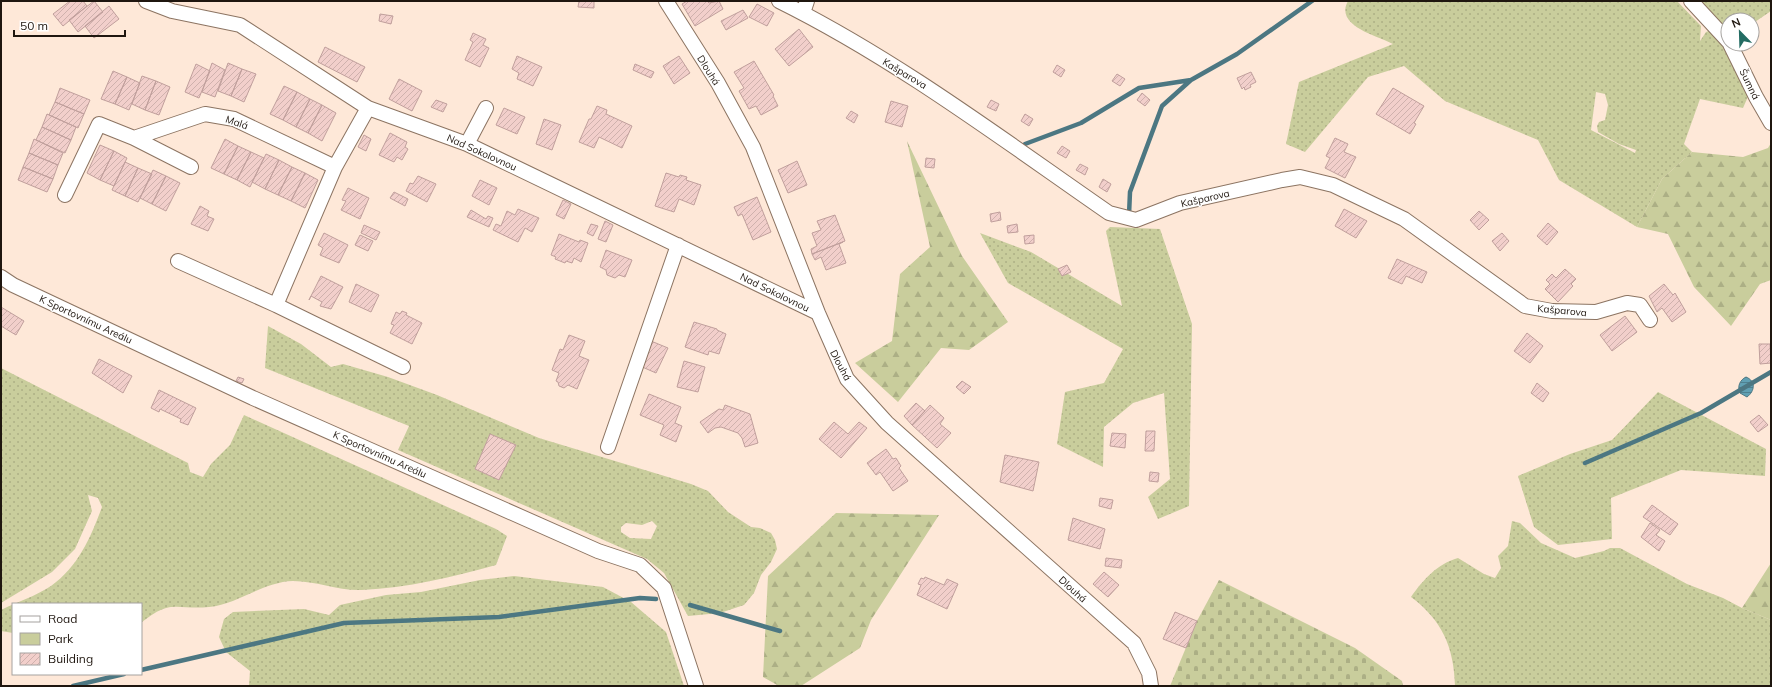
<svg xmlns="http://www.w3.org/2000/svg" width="1772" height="687" font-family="Mulish,sans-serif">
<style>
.green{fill:url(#green-dots);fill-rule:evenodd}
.forest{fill:url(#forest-firs)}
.cemetery{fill:url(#cemetery-stones)}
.water{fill:url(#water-rules);stroke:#4c7782}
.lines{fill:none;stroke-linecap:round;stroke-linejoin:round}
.stream{stroke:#4c7782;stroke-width:4.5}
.building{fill:url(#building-hatch);stroke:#c09f9c}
.minor-casing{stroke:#8c7462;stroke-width:16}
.minor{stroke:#fff;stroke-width:14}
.labels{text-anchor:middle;stroke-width:3;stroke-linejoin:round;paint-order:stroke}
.street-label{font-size:10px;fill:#1f160f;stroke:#fff}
</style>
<defs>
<pattern id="green-dots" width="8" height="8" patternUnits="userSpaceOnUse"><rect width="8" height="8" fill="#c9cd9c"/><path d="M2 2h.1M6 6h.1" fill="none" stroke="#acaf85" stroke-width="1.8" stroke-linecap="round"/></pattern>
<pattern id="forest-firs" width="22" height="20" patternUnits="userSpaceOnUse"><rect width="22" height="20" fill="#c9cd9c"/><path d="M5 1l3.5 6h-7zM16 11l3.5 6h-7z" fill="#acaf85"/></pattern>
<pattern id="cemetery-stones" width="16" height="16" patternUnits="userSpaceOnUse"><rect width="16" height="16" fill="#c9cd9c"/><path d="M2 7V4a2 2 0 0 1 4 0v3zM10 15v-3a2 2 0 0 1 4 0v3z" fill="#acaf85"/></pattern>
<pattern id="water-rules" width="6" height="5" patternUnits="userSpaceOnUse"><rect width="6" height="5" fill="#60a0b3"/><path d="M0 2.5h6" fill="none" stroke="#4f8190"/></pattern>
<pattern id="building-hatch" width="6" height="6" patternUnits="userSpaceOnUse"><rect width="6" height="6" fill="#f2cfcb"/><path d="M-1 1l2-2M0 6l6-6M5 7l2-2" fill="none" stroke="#cfb1ad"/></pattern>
</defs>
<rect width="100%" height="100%" fill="#fee8d8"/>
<path class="green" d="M1348,1H1677L1701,26L1700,41L1706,32L1711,30L1733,57L1750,92L1743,108L1700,99L1684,144L1692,152L1662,179L1637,227L1559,180L1538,140L1445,101L1404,66L1368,77L1305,152L1286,144L1299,82L1393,44C1378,36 1334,26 1348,1ZM1596,92L1605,94L1608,105L1605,120L1599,122L1597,126L1598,132L1619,144L1636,150L1635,153L1591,130Z
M1700,1H1771V11L1752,24V20H1728V33L1714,15Z
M1110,227L1160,229L1192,324L1189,506L1158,519L1148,497L1170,479L1164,393L1133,403L1104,427L1103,467L1057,444L1065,392L1104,383L1123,349L1008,283L980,233L1031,252L1122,306L1106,231Z
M268,326L301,344L331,367L343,364L388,377L437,395L539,438L691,484L708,491L728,512L751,527L760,528L771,533L775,540L777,549L771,562L761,575L754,593L744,605L720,613L688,616L664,573L647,559L398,450L409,426L265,368ZM652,521L657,526L651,539L630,538L621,532V527L626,523L642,525Z
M1,368L188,463L190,472L203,477L211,464L230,445L244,415L496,529L507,536L496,565C452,577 407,588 362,590C339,591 316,581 293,581C263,582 238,604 209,607C176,610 171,598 141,623V604H13V633L1,631V610C17,602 36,596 51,586C78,567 91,537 102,507L98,498L88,495L92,511L75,549L52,572L1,603Z
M1658,392L1766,449L1765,476L1681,470L1611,498L1612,539L1558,545L1534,527L1518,476L1570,454L1612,440Z
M1512,521L1520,523L1541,543L1575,558L1604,551L1610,548H1620L1687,584L1723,598L1742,608L1771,620V686H1455C1454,647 1442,620 1411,597C1423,580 1437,564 1458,558L1484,574L1495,578L1501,568L1498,556L1508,546Z
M514,576L603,587L631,602L666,632L684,686H249L250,671L226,652L219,637L224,619L233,612L304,609L329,615L340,605L386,595L421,592L480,580Z"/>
<path class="forest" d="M907,141L962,256L1008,322L969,350L941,348L898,402L855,363L892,341L900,274L930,247Z
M1771,143V280L1760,284L1731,326L1694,287L1668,234L1637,227L1662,179L1692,152L1743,157L1768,148Z
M836,513L939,515L871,620L860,648L801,686H779L763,677L768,576Z
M1771,563V620L1742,608Z"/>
<path class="cemetery" d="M1219,580L1355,648L1402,681L1403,686H1170L1197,621Z"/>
<path class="water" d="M1746,377C1756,381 1755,391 1747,397L1740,393C1737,386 1740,380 1746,377Z"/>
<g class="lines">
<path class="stream" d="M1025,144L1081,123L1139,88L1191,80L1237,54L1312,1
M1129,215L1130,192L1162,106L1191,80
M1585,463L1701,413L1771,372
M690,605L780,631
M141,670L344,623L499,617L640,598L656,599
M73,686L124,674"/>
</g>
<path class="building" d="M70,1H83L87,6L63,26L53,14Z
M94,1L103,12L78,32L69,20Z
M579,1H594V8L578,7Z
M687,1H707L709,3L719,1L723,9L695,26L682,4Z
M757,4L774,13L767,26L749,17Z
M109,6L119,19L94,38L85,26Z
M743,10L748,18L726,30L721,21Z
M380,14L393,16L391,24L379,21Z
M799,29L813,47L789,66L775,49Z
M473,33L486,39L483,45L489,48L480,67L465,60L473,42L470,40Z
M325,47L365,67L357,82L318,62Z
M517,56L542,67L533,86L517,79L519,73L512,69Z
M679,56L690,73L674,84L663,66Z
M754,61L774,95L773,96L778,106L761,115L756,106L749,109L739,91L744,88L734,72Z
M212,63L225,70L215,97L202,92Z
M228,63L242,69L231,96L218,91Z
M196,64L210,71L199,98L185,92Z
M635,64L654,72L651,78L633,70Z
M1057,65L1065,70L1061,77L1053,72Z
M242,69L256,74L244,102L231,96Z
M113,71L127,77L115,104L101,99Z
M1251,72L1256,82L1250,85L1251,87L1245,90L1244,87L1242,89L1237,78Z
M1117,74L1125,79L1120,86L1112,81Z
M142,76L156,81L145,110L132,104Z
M127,77L140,83L129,110L115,104Z
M399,79L422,91L412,111L389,99Z
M156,81L170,87L159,115L145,110Z
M284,86L297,92L283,120L270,114Z
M60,88L90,100L84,114L55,102Z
M1393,88L1424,106L1414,123L1416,124L1410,134L1376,114Z
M297,92L310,99L296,127L283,120Z
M1142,93L1150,100L1145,106L1137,100Z
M310,99L322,105L308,133L296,127Z
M436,100L447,104L443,112L431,107Z
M991,100L999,104L996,111L987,107Z
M891,101L908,106L902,127L885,122Z
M55,102L84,114L78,128L49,115Z
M322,105L336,113L322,141L308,133Z
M597,106L607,110L606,114L632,126L622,148L599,137L594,148L579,142L589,119H591Z
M504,108L525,117L517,134L496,125Z
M851,111L858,115L854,123L846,118Z
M47,114L76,127L71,140L42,127Z
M1025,114L1033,119L1029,126L1021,121Z
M544,119L561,125L552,150L536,144Z
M42,127L71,140L65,153L36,140Z
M390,133L407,142L405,147L408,149L402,160L397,157L394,162L379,155Z
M364,135L371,139L366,151L358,147Z
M1335,138L1348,144L1344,152L1356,157L1345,178L1325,168L1330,158L1326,156Z
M34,139L63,153L58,165L29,153Z
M225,139L238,146L224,174L211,168Z
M100,145L114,151L100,180L87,173Z
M238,146L251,152L237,180L224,174Z
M1062,146L1070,151L1066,158L1057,153Z
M114,151L127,158L114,186L100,180Z
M251,152L264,158L250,187L237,180Z
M29,153L58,165L53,179L23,167Z
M266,154L279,160L265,189L252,182Z
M926,158L935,159L934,168L925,167Z
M279,160L292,167L278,195L265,189Z
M797,161L807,185L788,193L778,170Z
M125,162L138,168L125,196L112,190Z
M1080,164L1088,168L1085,175L1076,170Z
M23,167L53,179L47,192L18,180Z
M292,167L305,173L291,201L278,195Z
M138,168L152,174L138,202L125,196Z
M153,170L166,176L152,204L140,198Z
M305,173L318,180L305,208L291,201Z
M666,173L679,177L680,175L687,177L686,180L701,185L694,205L679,199L674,212L655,206Z
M166,176L180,183L166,211L152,204Z
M418,176L436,184L427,202L406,191L410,183L413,184Z
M1103,179L1111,184L1107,192L1099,187Z
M480,180L497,188L489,205L472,196Z
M348,188L369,198L360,219L341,210L346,201L342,200Z
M394,192L408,199L405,206L390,198Z
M757,197L771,232L753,240L742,214L738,216L734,207Z
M563,200L571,204L564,219L556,215Z
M200,206L209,211L207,216L214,219L208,231L191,224Z
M518,209L539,218L532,232L525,228L518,242L493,230L496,224L501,226L507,211L515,215Z
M1344,209L1367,221L1356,238L1335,226Z
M471,210L486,219L488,216L493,218L489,227L467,217Z
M1479,211L1489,220L1479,230L1470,220Z
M1000,212L1001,220L991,222L990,214Z
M835,215L845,241L812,254L811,249L817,246L812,233L821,230L817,221Z
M605,221L613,225L606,242L598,239Z
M1548,223L1558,232L1547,245L1537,236Z
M591,224L598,226L593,236L587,233Z
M1017,224L1018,232L1008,233L1007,226Z
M364,225L380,232L376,240L361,233Z
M324,233L348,245L339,263L320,255L323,248L318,245Z
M1502,233L1509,241L1500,251L1492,241Z
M559,234L579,242L580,240L588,243L581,262L574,258L572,263L566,261L565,263L555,259L556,257L551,255Z
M360,235L373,241L368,251L355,245Z
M1034,235V243L1025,244L1024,236Z
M843,242L839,244L846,263L826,270L821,257L815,260L812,254Z
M606,250L632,260L625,277L619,275L615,278L607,275L606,270L600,267Z
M1397,259L1427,272L1422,283L1406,276L1402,284L1388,278Z
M1067,265L1071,272L1062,276L1058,269Z
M1565,269L1576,279L1571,284L1573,286L1558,302L1545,289L1550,284L1546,280L1552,274L1556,278Z
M321,276L343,287L331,309L320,306L322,302L311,296L309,300Z
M356,284L379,295L371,312L349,302Z
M1664,284L1673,295L1675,293L1686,312L1672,322L1662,308L1657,312L1649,296Z
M1,307L24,321L16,335L1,326Z
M402,311L407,313L406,315L422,323L412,344L390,333L394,325L391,324L396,312L400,314Z
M1625,316L1637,332L1612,351L1600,335Z
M694,322L717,329V330L726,334L719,354L709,351L708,355L685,347Z
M1527,333L1543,346L1530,363L1514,351Z
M569,335L585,341L579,356L589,360L577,389L568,385L564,388L559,386L558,382L556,381L559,373L552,370L560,349L563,350Z
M651,341L668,348L656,373L640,366Z
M1759,344H1770L1771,363L1760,364Z
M99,359L132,376L123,393L92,373Z
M684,361L705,367L698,392L677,387Z
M238,377L244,379L242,383L236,381Z
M962,381L971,387L964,394L956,387Z
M1537,383L1549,393L1543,402L1531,393Z
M159,390L196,408L188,425L180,422L181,419L160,409L159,412L151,408Z
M649,394L681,407L675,423L682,426L676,442L660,435L664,425L640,415Z
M916,403L925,411L912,425L904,416Z
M725,405L750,414L758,443L745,447L742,438L738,433L721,427L715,428L708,433L700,422L719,409L723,410Z
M930,405L944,418L940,424L951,433L937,448L912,425Z
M1759,415L1768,425L1758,432L1750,422Z
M834,422L848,434L859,422L867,428L841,458L819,439Z
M1146,431H1155L1154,451H1145Z
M1112,433L1126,434L1125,448L1110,446Z
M490,434L516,445L499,480L475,469Z
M886,449L893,459L896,458L901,466L899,468L908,481L893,491L880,472L876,475L867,463Z
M1005,455L1039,462L1033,491L1000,482Z
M1150,472L1159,473L1158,482L1149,481Z
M1100,498L1113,500L1111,509L1099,506Z
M1652,505L1678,524L1670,535L1643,517Z
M1073,518L1105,529L1100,549L1068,540Z
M1650,523L1660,530L1656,535L1665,541L1659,551L1641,537Z
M1106,558L1122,560L1121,568L1105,566Z
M1104,572L1119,585L1108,597L1093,584Z
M925,577L944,585L947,579L958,584L947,609L917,595L921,585L918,584L921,578L924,579Z
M1175,612L1197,621L1186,648L1163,639Z"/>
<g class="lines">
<g class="minor-casing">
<path id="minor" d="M146,1L172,11L240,25L368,108L467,144L818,313
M666,1L718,83L753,147L818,313L847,379L887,423L1134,643L1149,673L1151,686
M779,1C896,59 1002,139 1109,213L1136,220L1180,203L1282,180L1300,177L1333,185L1404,219L1525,306L1552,311L1596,312L1627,303L1640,305L1650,320
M1691,1L1728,41
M803,13L807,1
M1730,44L1756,97L1771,123
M134,138L191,167
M467,144L486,108
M65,195L99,124L134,138L205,114L234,119L335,167
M178,261L276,305L335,167L368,108
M1,277L13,285L253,398L598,551L640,565L664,588L696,686
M276,305L403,367
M608,447L678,245"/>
</g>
<use href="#minor" class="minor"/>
</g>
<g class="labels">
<g class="street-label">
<text transform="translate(709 70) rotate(58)" y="4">Dlouhá</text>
<text transform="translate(905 73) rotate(31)" y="4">Kašparova</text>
<text transform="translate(1750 84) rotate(64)" y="4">Šumná</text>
<text transform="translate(237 122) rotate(19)" y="4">Malá</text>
<text transform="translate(482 152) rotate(24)" y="4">Nad Sokolovnou</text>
<text transform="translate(1205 198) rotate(-13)" y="4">Kašparova</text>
<text transform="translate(775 292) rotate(26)" y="4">Nad Sokolovnou</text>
<text transform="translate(1562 310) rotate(5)" y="4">Kašparova</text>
<text transform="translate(86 319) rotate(25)" y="4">K Sportovnímu Areálu</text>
<text transform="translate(841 365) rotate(62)" y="4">Dlouhá</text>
<text transform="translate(380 454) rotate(24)" y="4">K Sportovnímu Areálu</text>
<text transform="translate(1073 589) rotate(42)" y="4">Dlouhá</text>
</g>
</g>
<rect width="1772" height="687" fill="none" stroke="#1f160f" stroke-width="4"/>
<rect x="12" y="603" width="130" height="72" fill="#ffffff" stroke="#a5a29f"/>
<rect x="20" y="616" width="20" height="6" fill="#ffffff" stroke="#a5a29f"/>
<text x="48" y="623" font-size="12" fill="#1f160f">Road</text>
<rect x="20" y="633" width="20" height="12" fill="#c9cd9c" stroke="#a5a29f"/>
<text x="48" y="643" font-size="12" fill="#1f160f">Park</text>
<rect x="20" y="653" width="20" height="12" fill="url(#building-hatch)" stroke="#a5a29f"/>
<text x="48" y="663" font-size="12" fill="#1f160f">Building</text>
<g transform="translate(1740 32) rotate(337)"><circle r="19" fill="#ffffff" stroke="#a5a29f"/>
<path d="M0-3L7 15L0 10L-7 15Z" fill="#236c63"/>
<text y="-6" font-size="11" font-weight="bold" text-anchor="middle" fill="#1f160f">N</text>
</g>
<path d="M14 30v6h111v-6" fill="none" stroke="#1f160f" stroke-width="2"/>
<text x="20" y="30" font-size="12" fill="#1f160f" stroke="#ffffff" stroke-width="3" paint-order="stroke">50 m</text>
</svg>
